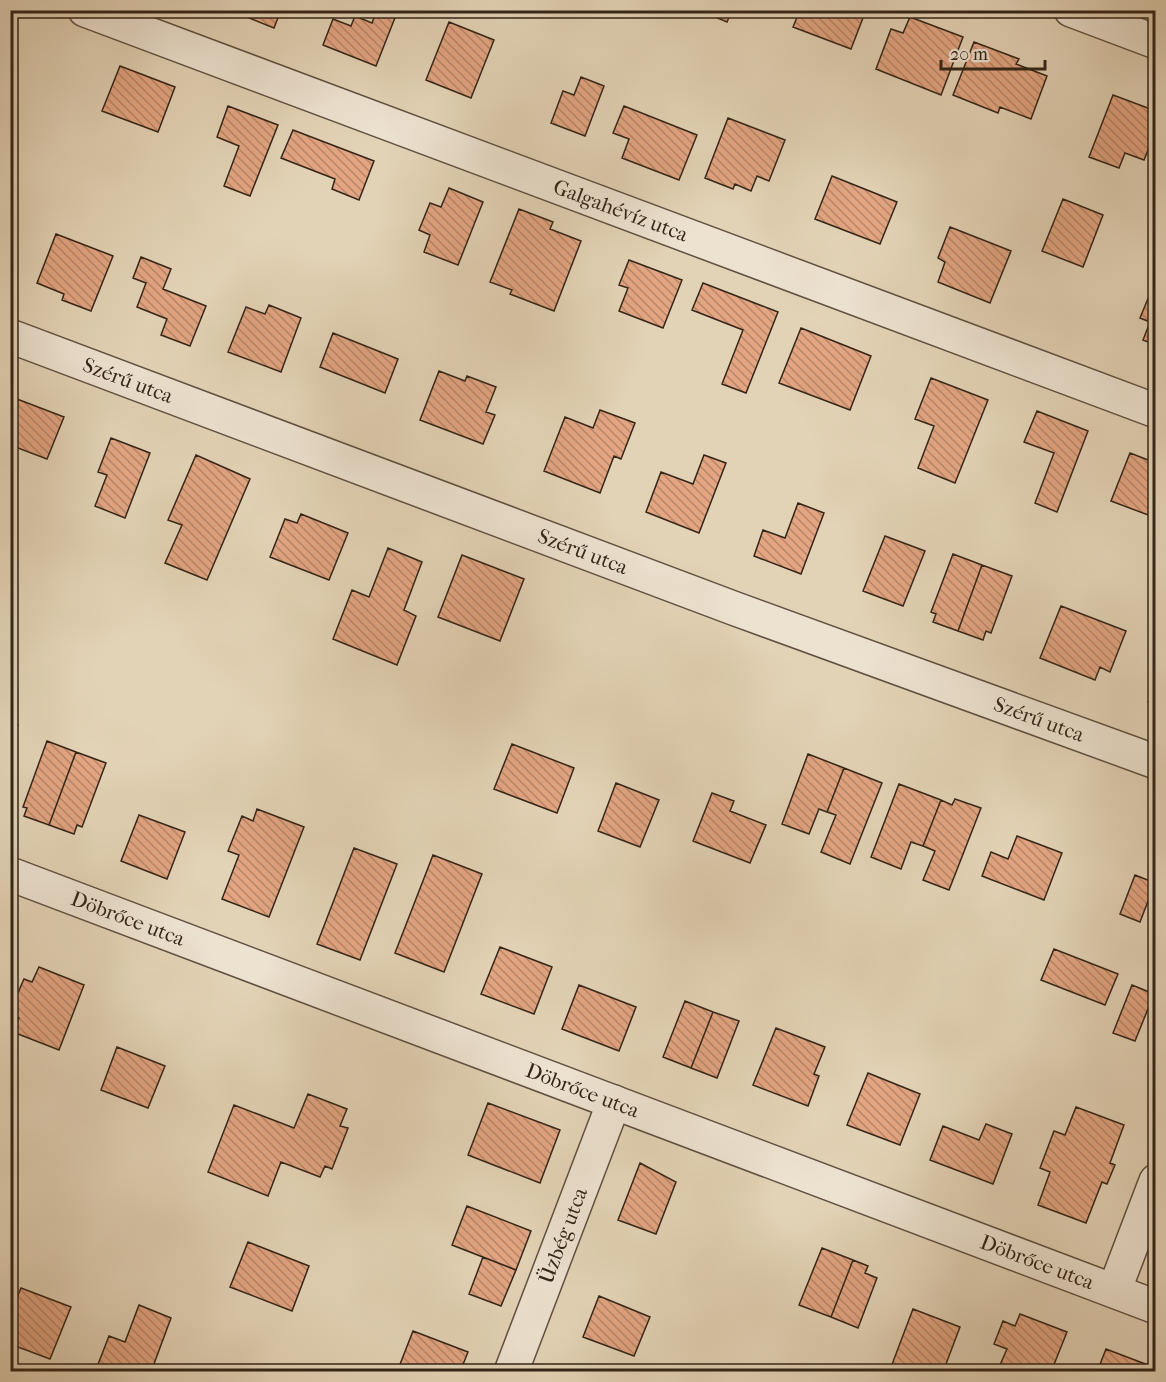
<svg xmlns="http://www.w3.org/2000/svg" width="1166" height="1382" font-family="'IM FELL French Canon',serif">
<style>
.building{fill:url(#building-back-hatch);stroke:#332518;stroke-width:1.5}
.lines{fill:none;stroke-linecap:round;stroke-linejoin:round}
.minor-casing{stroke:#5f5040;stroke-width:36}
.minor{stroke:#ede2d0;stroke-width:33}
.labels{text-anchor:middle;stroke-width:4.5;stroke-linejoin:round;paint-order:stroke}
.street-label{font-size:21px;fill:#332518;stroke:#ede2d0}
</style>
<defs>
<pattern id="building-back-hatch" width="6" height="6" patternUnits="userSpaceOnUse" patternTransform="scale(1.5)"><rect width="6" height="6" fill="#e3a582"/><path d="M-1 5l2 2M0 0l6 6M5-1l2 2" fill="none" stroke="#b98669"/></pattern>
</defs>
<rect width="100%" height="100%" fill="#e3d3b6"/>
<filter id="stains"><feTurbulence type="fractalNoise" baseFrequency=".00333" numOctaves="4"/><feColorMatrix values="0 0 0 0 .2 0 0 0 0 .09 0 0 0 0 .02 0 0 0 .5 -.17"/></filter>
<radialGradient id="worn" r=".72"><stop offset=".6" stop-color="#630" stop-opacity="0"/><stop offset="1" stop-color="#630" stop-opacity=".3"/></radialGradient>
<path class="building" d="M229,10H281L274,28Z
M377,10H398L376,66L323,45L333,19L351,26L355,16L372,23Z
M699,10H732L727,22Z
M800,10H866L851,49L793,27Z
M910,17L963,37L941,95L876,69L891,29L903,33Z
M449,22L494,40L471,98L426,80Z
M974,42L1019,59L1016,64L1047,76L1031,119L1000,107L998,113L953,95Z
M120,66L175,87L158,132L102,111Z
M10,69L17,73L10,83Z
M581,77L604,86L585,136L551,123L563,91L574,95Z
M1113,95L1156,111V130L1144,160L1125,153L1119,168L1089,157Z
M228,106L278,125L250,196L224,186L239,146L217,137Z
M624,106L697,135L679,180L622,158L629,139L613,133Z
M728,118L785,140L769,181L757,176L751,191L735,184L733,189L705,178Z
M293,130L374,161L359,200L332,189L335,179L281,158Z
M10,167L17,169L10,185Z
M832,176L897,202L880,244L815,219Z
M449,188L483,202L458,265L424,252L430,235L419,230L430,203L441,207Z
M1063,199L1103,215L1083,267L1042,251Z
M519,209L553,222L550,229L581,241L554,311L510,294L512,290L490,282Z
M950,227L1011,251L990,303L938,282L945,262L938,258Z
M56,234L113,256L91,311L62,300L64,294L37,283Z
M141,257L171,269L163,289L206,306L190,346L161,335L167,319L137,307L146,283L133,278Z
M629,260L682,280L663,328L619,311L628,288L619,285Z
M1156,279V345L1143,340L1150,322L1140,318Z
M703,283L778,312L746,393L722,384L743,330L692,310Z
M269,305L301,318L281,372L228,352L246,307L265,314Z
M801,328L871,356L850,410L779,383Z
M333,333L398,359L385,393L320,367Z
M439,371L465,381L467,376L496,387L486,412L495,415L483,444L420,420Z
M931,378L988,400L955,483L918,468L934,426L915,419Z
M17,399L64,417L47,459L10,445V416Z
M600,410L635,423L621,459L614,456L600,493L544,471L565,417L593,428Z
M1037,411L1088,431L1057,512L1035,503L1054,453L1024,442Z
M111,438L150,453L125,518L95,506L107,475L98,472Z
M1130,453L1156,463V518L1111,501Z
M196,455L250,479L207,580L165,563L182,525L168,520Z
M704,455L726,463L699,533L646,512L661,472L693,484Z
M798,503L824,513L801,574L754,556L763,530L785,538Z
M301,514L348,533L329,580L270,557L285,519L297,523Z
M885,536L925,551L903,606L863,591Z
M388,548L422,562L404,610L416,616L397,665L333,639L352,590L369,597Z
M953,554L982,565L958,631L933,622L936,614L931,612Z
M462,555L524,579L500,641L438,617Z
M982,565L1012,576L991,633L986,631L983,640L958,631Z
M1061,606L1126,631L1110,672L1100,667L1095,680L1040,658Z
M1156,683V705L1148,702Z
M10,722L18,725L10,744Z
M47,741L76,752L49,825L24,816L27,808L23,807Z
M512,744L574,768L557,813L494,789Z
M76,752L106,763L82,827L77,825L74,834L49,825Z
M808,754L844,768L827,812L819,809L809,834L782,824Z
M844,768L882,783L850,864L821,852L836,815L827,812Z
M616,783L659,800L640,847L598,831Z
M899,784L941,800L923,846L911,842L901,869L871,857Z
M712,793L734,801L730,811L766,825L750,863L693,841Z
M955,799L981,808L949,890L923,880L935,851L923,846L941,800L952,805Z
M257,809L304,827L269,917L222,899L239,855L228,851L242,816L253,821Z
M139,815L185,832L167,879L121,861Z
M1017,836L1062,853L1044,900L982,876L991,852L1008,859Z
M354,848L397,864L360,960L317,944Z
M433,855L482,874L444,972L395,953Z
M1135,875L1155,883L1140,922L1120,914Z
M500,947L552,967L534,1014L481,994Z
M1054,949L1118,974L1105,1005L1041,980Z
M39,967L84,985L59,1050L13,1032L19,1018L10,1015V1011L24,979L32,982Z
M579,985L636,1007L619,1051L562,1029Z
M1132,985L1154,994L1135,1041L1113,1033Z
M685,1001L713,1012L691,1068L663,1057Z
M713,1012L739,1021L717,1078L691,1068Z
M776,1028L825,1047L814,1074L819,1076L808,1106L753,1085Z
M117,1047L165,1066L148,1108L101,1090Z
M868,1073L920,1094L900,1145L847,1125Z
M308,1094L347,1109L340,1126L348,1128L332,1169L325,1166L320,1177L281,1162L268,1196L208,1172L234,1105L294,1128Z
M488,1103L560,1130L540,1183L468,1155Z
M1076,1107L1124,1125L1110,1163L1115,1165L1107,1184L1102,1182L1086,1223L1038,1205L1050,1172L1040,1168L1054,1131L1065,1135Z
M986,1124L1012,1134L993,1184L930,1160L943,1126L979,1140Z
M640,1163L676,1182L656,1234L618,1220Z
M467,1206L531,1231L516,1270L452,1245Z
M248,1242L309,1266L292,1311L230,1287Z
M822,1248L853,1260L831,1317L799,1305Z
M483,1257L516,1270L501,1306L469,1294Z
M853,1260L868,1266L865,1273L877,1278L858,1328L831,1317Z
M21,1288L71,1307L50,1359L10,1344V1314Z
M599,1296L650,1317L634,1356L583,1337Z
M139,1305L171,1318L151,1372H95L109,1336L125,1342Z
M913,1309L960,1327L943,1372H902L891,1367Z
M1020,1314L1067,1332L1051,1372H1015L1000,1365L1007,1349L994,1344L1003,1321L1015,1326Z
M413,1331L468,1352L460,1372H397Z
M1106,1349L1148,1365L1146,1372H1097Z
M201,1366L214,1372H199Z"/>
<g class="lines">
<g class="minor-casing">
<g id="minor">
<path id="s1" d="M85,10L1156,411"/>
<path d="M1071,10L1156,42"/>
<path id="s2" d="M10,336L733,608L1156,762"/>
<path id="s3" d="M10,874L1156,1307"/>
<path d="M1114,1291L1156,1181"/>
<path id="s4" d="M511,1372L614,1102"/>
</g>
</g>
<use href="#minor" class="minor"/>
</g>
<g class="labels">
<g class="street-label">
<text dy="7" stroke="none"><textPath href="#s1" startOffset="572">Galgahévíz utca</textPath></text>
<text dy="7" stroke="none"><textPath href="#s2" startOffset="126">Szérű utca</textPath></text>
<text dy="7" stroke="none"><textPath href="#s2" startOffset="612">Szérű utca</textPath></text>
<text dy="7" stroke="none"><textPath href="#s2" startOffset="1098">Szérű utca</textPath></text>
<text dy="7" stroke="none"><textPath href="#s3" startOffset="126">Döbrőce utca</textPath></text>
<text dy="7" stroke="none"><textPath href="#s3" startOffset="612">Döbrőce utca</textPath></text>
<text dy="7" stroke="none"><textPath href="#s4" startOffset="146">Üzbég utca</textPath></text>
<text dy="7" stroke="none"><textPath href="#s3" startOffset="1098">Döbrőce utca</textPath></text>
</g>
</g>
<rect width="1166" height="1382" fill="none" stroke="#e3d3b6" stroke-width="36"/>
<rect x="12" y="12" width="1142" height="1358" fill="none" stroke="#332518" stroke-width="3"/>
<rect x="18" y="18" width="1130" height="1346" fill="none" stroke="#332518" stroke-width="1.5"/>
<path d="M941 60v9h104v-9" fill="none" stroke="#332518" stroke-width="3"/>
<text x="950" y="60" font-size="18" fill="#332518" stroke="#ede2d0" stroke-width="4.5" paint-order="stroke">20 m</text>
<rect width="100%" height="100%" filter="url(#stains)"/>
<rect width="100%" height="100%" fill="url(#worn)"/>
</svg>
